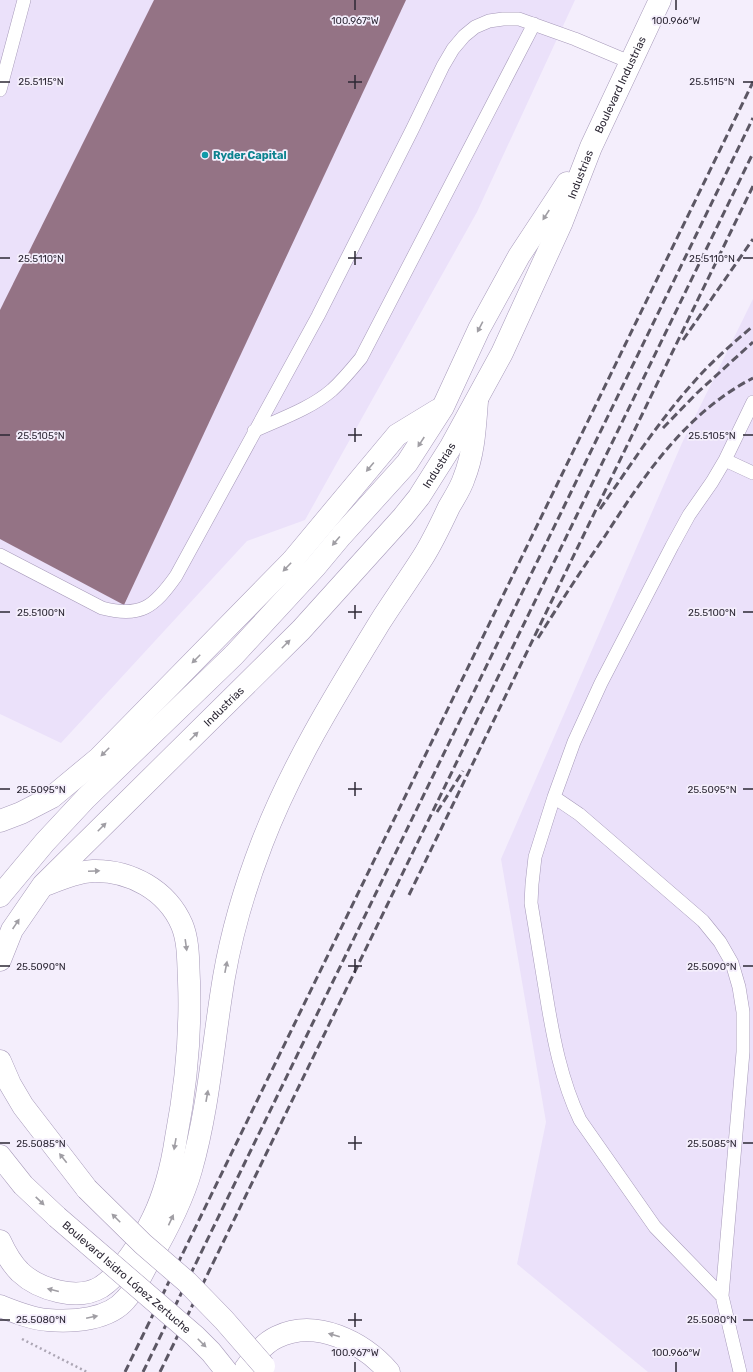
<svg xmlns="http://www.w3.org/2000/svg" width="753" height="1372" font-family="Rubik,sans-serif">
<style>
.built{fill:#ebe1fa}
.building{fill:#947385}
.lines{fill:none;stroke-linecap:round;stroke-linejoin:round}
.lane-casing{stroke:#a699b9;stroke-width:14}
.street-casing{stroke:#a699b9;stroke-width:23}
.secondary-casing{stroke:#a699b9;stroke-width:23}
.path{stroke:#aca6b4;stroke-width:2.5;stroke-dasharray:2 3;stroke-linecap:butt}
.lane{stroke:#fff;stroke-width:13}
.street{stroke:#fff;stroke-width:22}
.secondary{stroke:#fff;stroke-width:22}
.rail{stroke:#5c5764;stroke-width:3;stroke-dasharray:8 4;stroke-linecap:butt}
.secondary-bridge-casing{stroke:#a699b9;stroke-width:23;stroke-linecap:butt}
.secondary-bridge{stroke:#fff;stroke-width:22}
.oneway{fill:#a09ea4}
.ticks{fill:none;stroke:#2d2835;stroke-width:1.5}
.culture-dot{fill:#0f9aa8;stroke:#f4eefc;stroke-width:1.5}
.labels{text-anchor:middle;stroke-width:3.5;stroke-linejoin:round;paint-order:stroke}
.street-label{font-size:11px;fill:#2d2835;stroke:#f4eefc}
.culture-label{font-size:11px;font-weight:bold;fill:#0d838f;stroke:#f4eefc;text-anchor:start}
.ticks-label{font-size:10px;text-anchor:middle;fill:#2d2835;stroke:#f4eefc;stroke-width:3.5;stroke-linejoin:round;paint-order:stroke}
</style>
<rect width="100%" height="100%" fill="#f4eefc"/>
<path class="built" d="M0,0H575L477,212L305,520L247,541L61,743L0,714Z
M753,299V1372H648L517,1264L546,1122L501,859L682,443Z"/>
<path class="building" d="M154,0H406L124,605L0,539V310Z"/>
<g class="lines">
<g class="lane-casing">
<path id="lane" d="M0,90L24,0
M254,431C280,419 310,409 332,390C343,380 352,369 361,358L534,24
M725,460L753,473
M0,555L102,608C141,618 154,607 176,576L318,316L412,130L443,66L453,49L464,36L475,27L489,21L503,19H519L575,39L632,63
M554,797L579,814L703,921L720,942L732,963L739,987L743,1012V1052L722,1296L740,1372
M722,1296L655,1227L580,1120C561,1080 553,1037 546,994C541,964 536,934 531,903L532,884L535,857L554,797L574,742L601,683L672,546L689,515L712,482L725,460L753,402"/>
</g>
<g class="street-casing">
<path id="street" d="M0,1306C15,1312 32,1319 48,1320C73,1322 109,1320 126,1299C136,1289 142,1273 149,1261C166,1232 182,1202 191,1170C209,1107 213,1042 224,977C232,931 245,887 262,843C292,765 336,694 380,622C394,600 409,579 423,557C433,541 441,524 449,507C454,498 461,488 464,478C474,453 475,427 477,401"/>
</g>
<g class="secondary-casing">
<g id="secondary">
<path d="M0,821L21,813L52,797L99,758L292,561L397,435L438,410"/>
<path d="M0,896L45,842L86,798L234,655L316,566L341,536L407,463L443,407L479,329L519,256L567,183"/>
<path id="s1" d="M0,960L12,930L43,885L301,630L403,517L419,497L450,448L502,353L561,224L591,147L660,0"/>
<path d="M0,1061L10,1084L23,1106L87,1189"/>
<path d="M0,1156L23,1185L57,1217"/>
<path d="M0,1241C5,1252 12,1264 20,1272C39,1290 78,1301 101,1287C121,1274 143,1239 153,1218C165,1193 172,1165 176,1138C186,1086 191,1034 189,981C188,963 189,942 182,925C167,890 130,870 93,871C77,872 62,878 48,884"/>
<path d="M243,1372C252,1359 262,1344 277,1337C316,1318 363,1342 389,1372"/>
</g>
</g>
<path class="path" d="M22,1339L87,1372"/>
<use href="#lane" class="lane"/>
<use href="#street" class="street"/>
<use href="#secondary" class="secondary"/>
<path class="rail" d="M683,340L753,239
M663,428L697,393L753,342
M600,509C630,466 658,422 693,383C711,362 732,344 753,326
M538,638C560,603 582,569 605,536C645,474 686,413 753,378
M437,812L463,771
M409,895L753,186
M125,1372L753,82
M143,1372L753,118
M160,1372L753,153"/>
<g class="secondary-bridge-casing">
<g id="secondary-bridge">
<path d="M87,1189L143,1244L187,1282L224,1320L264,1366"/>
<path id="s2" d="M57,1217L195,1336L211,1352L227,1372"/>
</g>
</g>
<use href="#secondary-bridge" class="secondary-bridge"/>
</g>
<defs><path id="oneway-solid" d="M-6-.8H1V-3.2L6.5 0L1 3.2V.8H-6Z"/></defs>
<g class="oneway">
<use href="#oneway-solid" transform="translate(546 215) rotate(123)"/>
<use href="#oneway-solid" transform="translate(480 327) rotate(118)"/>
<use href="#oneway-solid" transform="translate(421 442) rotate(123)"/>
<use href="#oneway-solid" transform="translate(370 467) rotate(130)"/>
<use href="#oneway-solid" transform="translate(336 541) rotate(130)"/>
<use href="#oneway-solid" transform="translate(287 567) rotate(134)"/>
<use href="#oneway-solid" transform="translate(286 644) rotate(-45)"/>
<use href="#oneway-solid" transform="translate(196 659) rotate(135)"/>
<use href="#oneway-solid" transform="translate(194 736) rotate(-45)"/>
<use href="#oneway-solid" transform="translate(105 752) rotate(135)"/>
<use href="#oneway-solid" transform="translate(102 827) rotate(-45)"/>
<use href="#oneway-solid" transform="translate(94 871) rotate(-3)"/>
<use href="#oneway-solid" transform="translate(16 924) rotate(-56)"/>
<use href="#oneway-solid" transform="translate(186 945) rotate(82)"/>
<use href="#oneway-solid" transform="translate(226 967) rotate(-79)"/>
<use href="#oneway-solid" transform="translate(207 1096) rotate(-80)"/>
<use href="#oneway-solid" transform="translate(175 1144) rotate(100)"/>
<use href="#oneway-solid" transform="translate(63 1158) rotate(-128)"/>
<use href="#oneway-solid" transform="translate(40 1201) rotate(44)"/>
<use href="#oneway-solid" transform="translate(116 1218) rotate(-135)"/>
<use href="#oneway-solid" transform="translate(171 1220) rotate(-65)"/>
<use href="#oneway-solid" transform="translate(53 1290) rotate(-166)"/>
<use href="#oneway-solid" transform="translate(92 1317) rotate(-12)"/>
<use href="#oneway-solid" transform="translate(334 1335) rotate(-164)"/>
<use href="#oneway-solid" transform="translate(202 1343) rotate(45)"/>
</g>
<path class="ticks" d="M355,0V10M676,0V10M355,75V89M0,82H10M348,82H362M743,82H753M355,251V265M0,258H10M348,258H362M743,258H753M355,428V442M0,435H10M348,435H362M743,435H753M355,605V619M0,612H10M348,612H362M743,612H753M355,782V796M0,789H10M348,789H362M743,789H753M355,959V973M0,966H10M348,966H362M743,966H753M355,1136V1150M0,1143H10M348,1143H362M743,1143H753M355,1313V1327M0,1320H10M348,1320H362M743,1320H753M355,1362V1372M676,1362V1372"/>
<circle class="culture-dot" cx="205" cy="155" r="4"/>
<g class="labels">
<g class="street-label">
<text dy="4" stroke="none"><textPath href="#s1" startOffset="1087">Boulevard Industrias</textPath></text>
<text dy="4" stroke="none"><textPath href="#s1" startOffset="989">Industrias</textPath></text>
<text dy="4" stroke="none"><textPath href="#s1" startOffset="665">Industrias</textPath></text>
<text dy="4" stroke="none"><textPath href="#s1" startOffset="341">Industrias</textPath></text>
<text dy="4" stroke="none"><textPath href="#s2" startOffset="92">Boulevard Isidro López Zertuche</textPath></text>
</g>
<g class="culture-label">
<text x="213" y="159">Ryder Capital</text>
</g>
</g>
<g class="ticks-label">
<text x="355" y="24">100.967°W</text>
<text x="676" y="24">100.966°W</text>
<text x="41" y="85">25.5115°N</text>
<text x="712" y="85">25.5115°N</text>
<text x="41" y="262">25.5110°N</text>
<text x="712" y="262">25.5110°N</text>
<text x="41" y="439">25.5105°N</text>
<text x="712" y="439">25.5105°N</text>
<text x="41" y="616">25.5100°N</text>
<text x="712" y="616">25.5100°N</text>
<text x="41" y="793">25.5095°N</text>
<text x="712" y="793">25.5095°N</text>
<text x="41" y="970">25.5090°N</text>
<text x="712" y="970">25.5090°N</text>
<text x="41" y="1147">25.5085°N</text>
<text x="712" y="1147">25.5085°N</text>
<text x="41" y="1323">25.5080°N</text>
<text x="712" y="1323">25.5080°N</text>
<text x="355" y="1356">100.967°W</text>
<text x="676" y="1356">100.966°W</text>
</g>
</svg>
